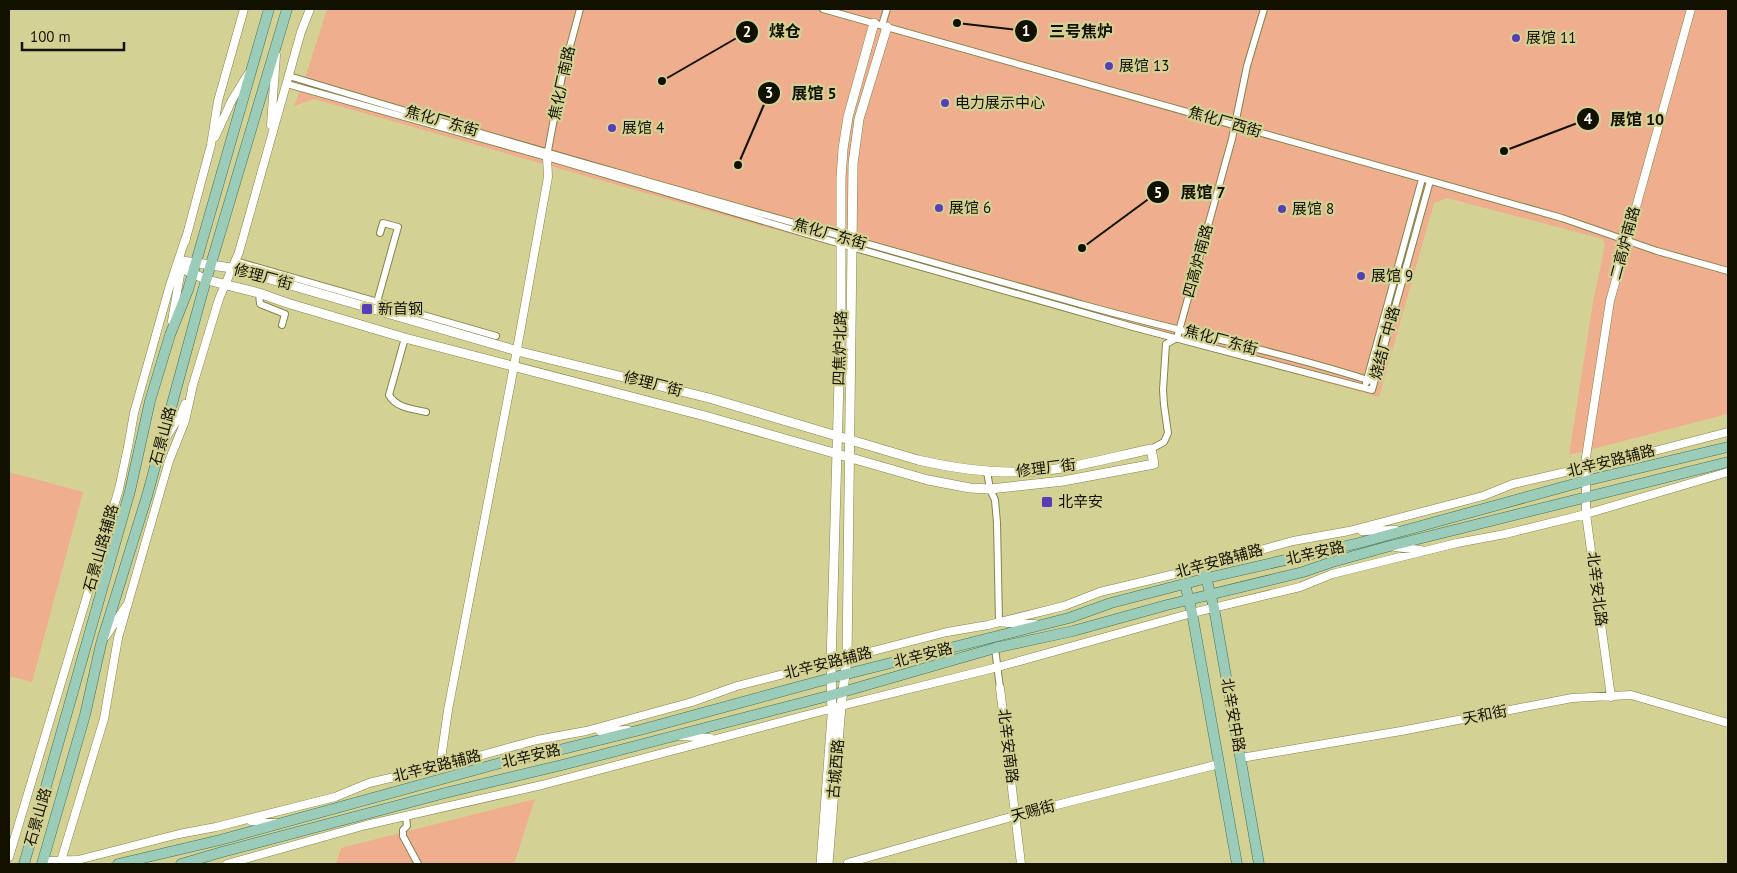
<svg xmlns="http://www.w3.org/2000/svg" width="1737" height="873" font-family="'PT Sans','Noto Sans SC',sans-serif">
<style>
.green{fill:#efae8e}
.lines{fill:none;stroke-linecap:round;stroke-linejoin:round}
.minor-casing{stroke:#868449;stroke-width:8}
.tertiary-casing{stroke:#868449;stroke-width:9}
.secondary-casing{stroke:#868449;stroke-width:10}
.primary-casing{stroke:#40735a;stroke-width:11}
.minor{stroke:#fff;stroke-width:6}
.tertiary{stroke:#fff;stroke-width:8}
.secondary{stroke:#fff;stroke-width:9}
.primary{stroke:#9bcbb9;stroke-width:10}
.poi-dot{fill:#583eb6;stroke:#d3d294;stroke-width:2}
.labels{text-anchor:middle;stroke-width:4.5;stroke-linejoin:round;paint-order:stroke}
.poi-label{font-size:15px;fill:#121100;stroke:#d3d294;text-anchor:start}
.street-label{font-size:15px;fill:#121100;stroke:#d3d294}
.leader{fill:none;stroke:#121100;stroke-width:2}
.callout-dot{fill:#121100;stroke:#d3d294;stroke-width:2}
.mark-label{font-size:15px;text-anchor:middle;font-weight:bold;fill:#fff}
.callout-label{font-size:16px;text-anchor:middle;font-weight:bold;fill:#121100;stroke:#d3d294;stroke-width:4.5;stroke-linejoin:round;paint-order:stroke}
</style>
<rect width="100%" height="100%" fill="#d3d294"/>
<path class="green" d="M327,9H1728V414L1569,455L1593,302L1605,245L1603,239L1447,198L1434,203L1379,397L751,223L314,99L294,106L307,72Z
M9,472L83,492L32,682L9,676Z
M535,799L514,864H336L341,848Z"/>
<g class="lines">
<g class="minor-casing">
<path id="minor" d="M823,9L1562,218L1657,251L1728,271
M882,25L887,9
M289,76C553,156 819,230 1084,305C1180,332 1279,351 1374,382
M287,84L547,157L841,244L1133,327L1372,390L1430,181
M547,156L562,76L580,9
M235,261L496,336
M259,293L260,304L285,314L282,325
M377,302L398,227L383,223L380,233
M405,338L389,395C396,408 413,409 426,412
M1366,383L1422,179
M1151,449L1164,442L1168,433L1164,405L1163,390L1166,344L1177,338L1232,139L1247,66L1264,9
M987,472L990,489L995,500L997,523L999,622
M995,648L1000,688
M406,817L407,826L403,830V836L418,864"/>
</g>
<g class="tertiary-casing">
<path id="tertiary" d="M271,125L276,55
M215,137L232,100L248,74
M185,242L211,145L218,101L244,9
M172,321L182,263
M192,388L219,299L239,252L301,32L310,9
M165,439L181,414L185,404
M1362,531L1396,530
M1395,547L1421,550
M1007,623L1035,624
M106,636L126,606
M1000,688L1021,864
M1611,697L1586,514V457L1610,301L1691,9
M600,731L628,730
M681,736L710,738
M1241,758L1401,731L1572,698L1631,695L1728,723
M440,766L448,710L514,366L548,177L547,157
M251,821L276,823
M9,857L119,489L128,447L134,413L170,285L186,237
M43,861L78,860L179,834L216,827L335,797L369,783L457,762L537,740L586,731L692,702L737,686L947,632L988,625L1064,606L1100,592L1175,574L1293,541L1349,531L1483,496L1513,484L1570,471L1585,469L1728,432
M848,863L1025,813L1219,764
M60,864L104,719L118,638L169,461L185,421L193,385
M227,864L366,825L542,785L841,706L998,667L1192,613L1300,587L1332,574L1457,543L1505,534L1586,514L1728,472"/>
</g>
<g class="secondary-casing">
<path id="secondary" d="M181,268L207,280L259,293L287,303L405,338L705,416L928,480L970,488L990,489L1063,481L1154,464L1151,449C1108,458 1065,471 1022,472C986,473 953,468 918,460L709,398L521,352L232,268L182,261
M821,864L832,716L831,663L841,310V178L843,149L848,117L874,23
M828,864L841,706L847,659L853,164L859,119L887,27"/>
</g>
<g class="primary-casing">
<path id="primary" d="M1203,566L1214,608L1259,864
M1185,584L1192,613L1237,864
M24,864L130,491L150,401L170,335L188,290L269,9
M42,864L85,715L101,644L147,496L202,294L287,9
M118,864L220,840L511,760L559,750L640,730L831,678L1069,618L1111,603L1207,578L1359,543L1585,481L1728,447
M181,864L222,852L445,793L562,765L832,695L995,648L1073,631L1167,605L1303,572L1332,562L1390,546L1728,462"/>
</g>
<use href="#minor" class="minor"/>
<use href="#tertiary" class="tertiary"/>
<use href="#secondary" class="secondary"/>
<use href="#primary" class="primary"/>
</g>
<g class="poi-dot">
<circle cx="1516" cy="38" r="5"/>
<circle cx="1109" cy="66" r="5"/>
<circle cx="945" cy="103" r="5"/>
<circle cx="612" cy="128" r="5"/>
<circle cx="939" cy="208" r="5"/>
<circle cx="1282" cy="209" r="5"/>
<circle cx="1361" cy="276" r="5"/>
<rect x="361" y="303" width="12" height="12" rx="2.5"/>
<rect x="1041" y="496" width="12" height="12" rx="2.5"/>
</g>
<g class="labels">
<g class="poi-label">
<text x="1526" y="43">展馆 11</text>
<text x="1119" y="71">展馆 13</text>
<text x="955" y="108">电力展示中心</text>
<text x="622" y="133">展馆 4</text>
<text x="949" y="213">展馆 6</text>
<text x="1292" y="214">展馆 8</text>
<text x="1371" y="281">展馆 9</text>
<text x="378" y="314">新首钢</text>
<text x="1058" y="507">北辛安</text>
</g>
<g class="street-label">
<text transform="translate(562 83) rotate(-78)" y="5">焦化厂南路</text>
<text transform="translate(442 121) rotate(16)" y="5">焦化厂东街</text>
<text transform="translate(1225 122) rotate(16)" y="5">焦化厂西街</text>
<text transform="translate(830 234) rotate(16)" y="5">焦化厂东街</text>
<text transform="translate(1625 243) rotate(-75)" y="5">二高炉南路</text>
<text transform="translate(1198 261) rotate(-75)" y="5">四高炉南路</text>
<text transform="translate(263 277) rotate(15)" y="5">修理厂街</text>
<text transform="translate(1221 340) rotate(15)" y="5">焦化厂东街</text>
<text transform="translate(1385 343) rotate(-75)" y="5">烧结厂中路</text>
<text transform="translate(840 348) rotate(-88)" y="5">四焦炉北路</text>
<text transform="translate(653 384) rotate(14)" y="5">修理厂街</text>
<text transform="translate(163 436) rotate(-75)" y="5">石景山路</text>
<text transform="translate(1611 461) rotate(-14)" y="5">北辛安路辅路</text>
<text transform="translate(1046 468) rotate(-7)" y="5">修理厂街</text>
<text transform="translate(101 548) rotate(-74)" y="5">石景山路辅路</text>
<text transform="translate(1315 553) rotate(-13)" y="5">北辛安路</text>
<text transform="translate(1219 561) rotate(-15)" y="5">北辛安路辅路</text>
<text transform="translate(1597 589) rotate(83)" y="5">北辛安北路</text>
<text transform="translate(923 655) rotate(-14)" y="5">北辛安路</text>
<text transform="translate(828 663) rotate(-14)" y="5">北辛安路辅路</text>
<text transform="translate(1233 715) rotate(80)" y="5">北辛安中路</text>
<text transform="translate(1485 715) rotate(-11)" y="5">天和街</text>
<text transform="translate(1008 746) rotate(83)" y="5">北辛安南路</text>
<text transform="translate(531 756) rotate(-13)" y="5">北辛安路</text>
<text transform="translate(437 766) rotate(-14)" y="5">北辛安路辅路</text>
<text transform="translate(836 769) rotate(-85)" y="5">古城西路</text>
<text transform="translate(1033 811) rotate(-15)" y="5">天赐街</text>
<text transform="translate(38 817) rotate(-74)" y="5">石景山路</text>
</g>
</g>
<path class="leader" d="M957 23L1026 31M662 81L747 32M738 165L769 93M1504 151L1588 119M1082 248L1158 192"/>
<g class="callout-dot">
<circle cx="957" cy="23" r="5"/>
<circle cx="662" cy="81" r="5"/>
<circle cx="738" cy="165" r="5"/>
<circle cx="1504" cy="151" r="5"/>
<circle cx="1082" cy="248" r="5"/>
<circle cx="1026" cy="31" r="12"/>
<circle cx="747" cy="32" r="12"/>
<circle cx="769" cy="93" r="12"/>
<circle cx="1588" cy="119" r="12"/>
<circle cx="1158" cy="192" r="12"/>
</g>
<g class="mark-label">
<text x="1026" y="36">1</text>
<text x="747" y="37">2</text>
<text x="769" y="98">3</text>
<text x="1588" y="124">4</text>
<text x="1158" y="198">5</text>
</g>
<g class="callout-label">
<text x="1081" y="37">三号焦炉</text>
<text x="785" y="37">煤仓</text>
<text x="814" y="99">展馆 5</text>
<text x="1637" y="125">展馆 10</text>
<text x="1203" y="198">展馆 7</text>
</g>
<rect width="1737" height="873" fill="none" stroke="#121100" stroke-width="20"/>
<path d="M22 42v8h102v-8" fill="none" stroke="#121100" stroke-width="2.5"/>
<text x="30" y="42" font-size="15" fill="#121100" stroke="#d3d294" stroke-width="4" paint-order="stroke">100 m</text>
</svg>
